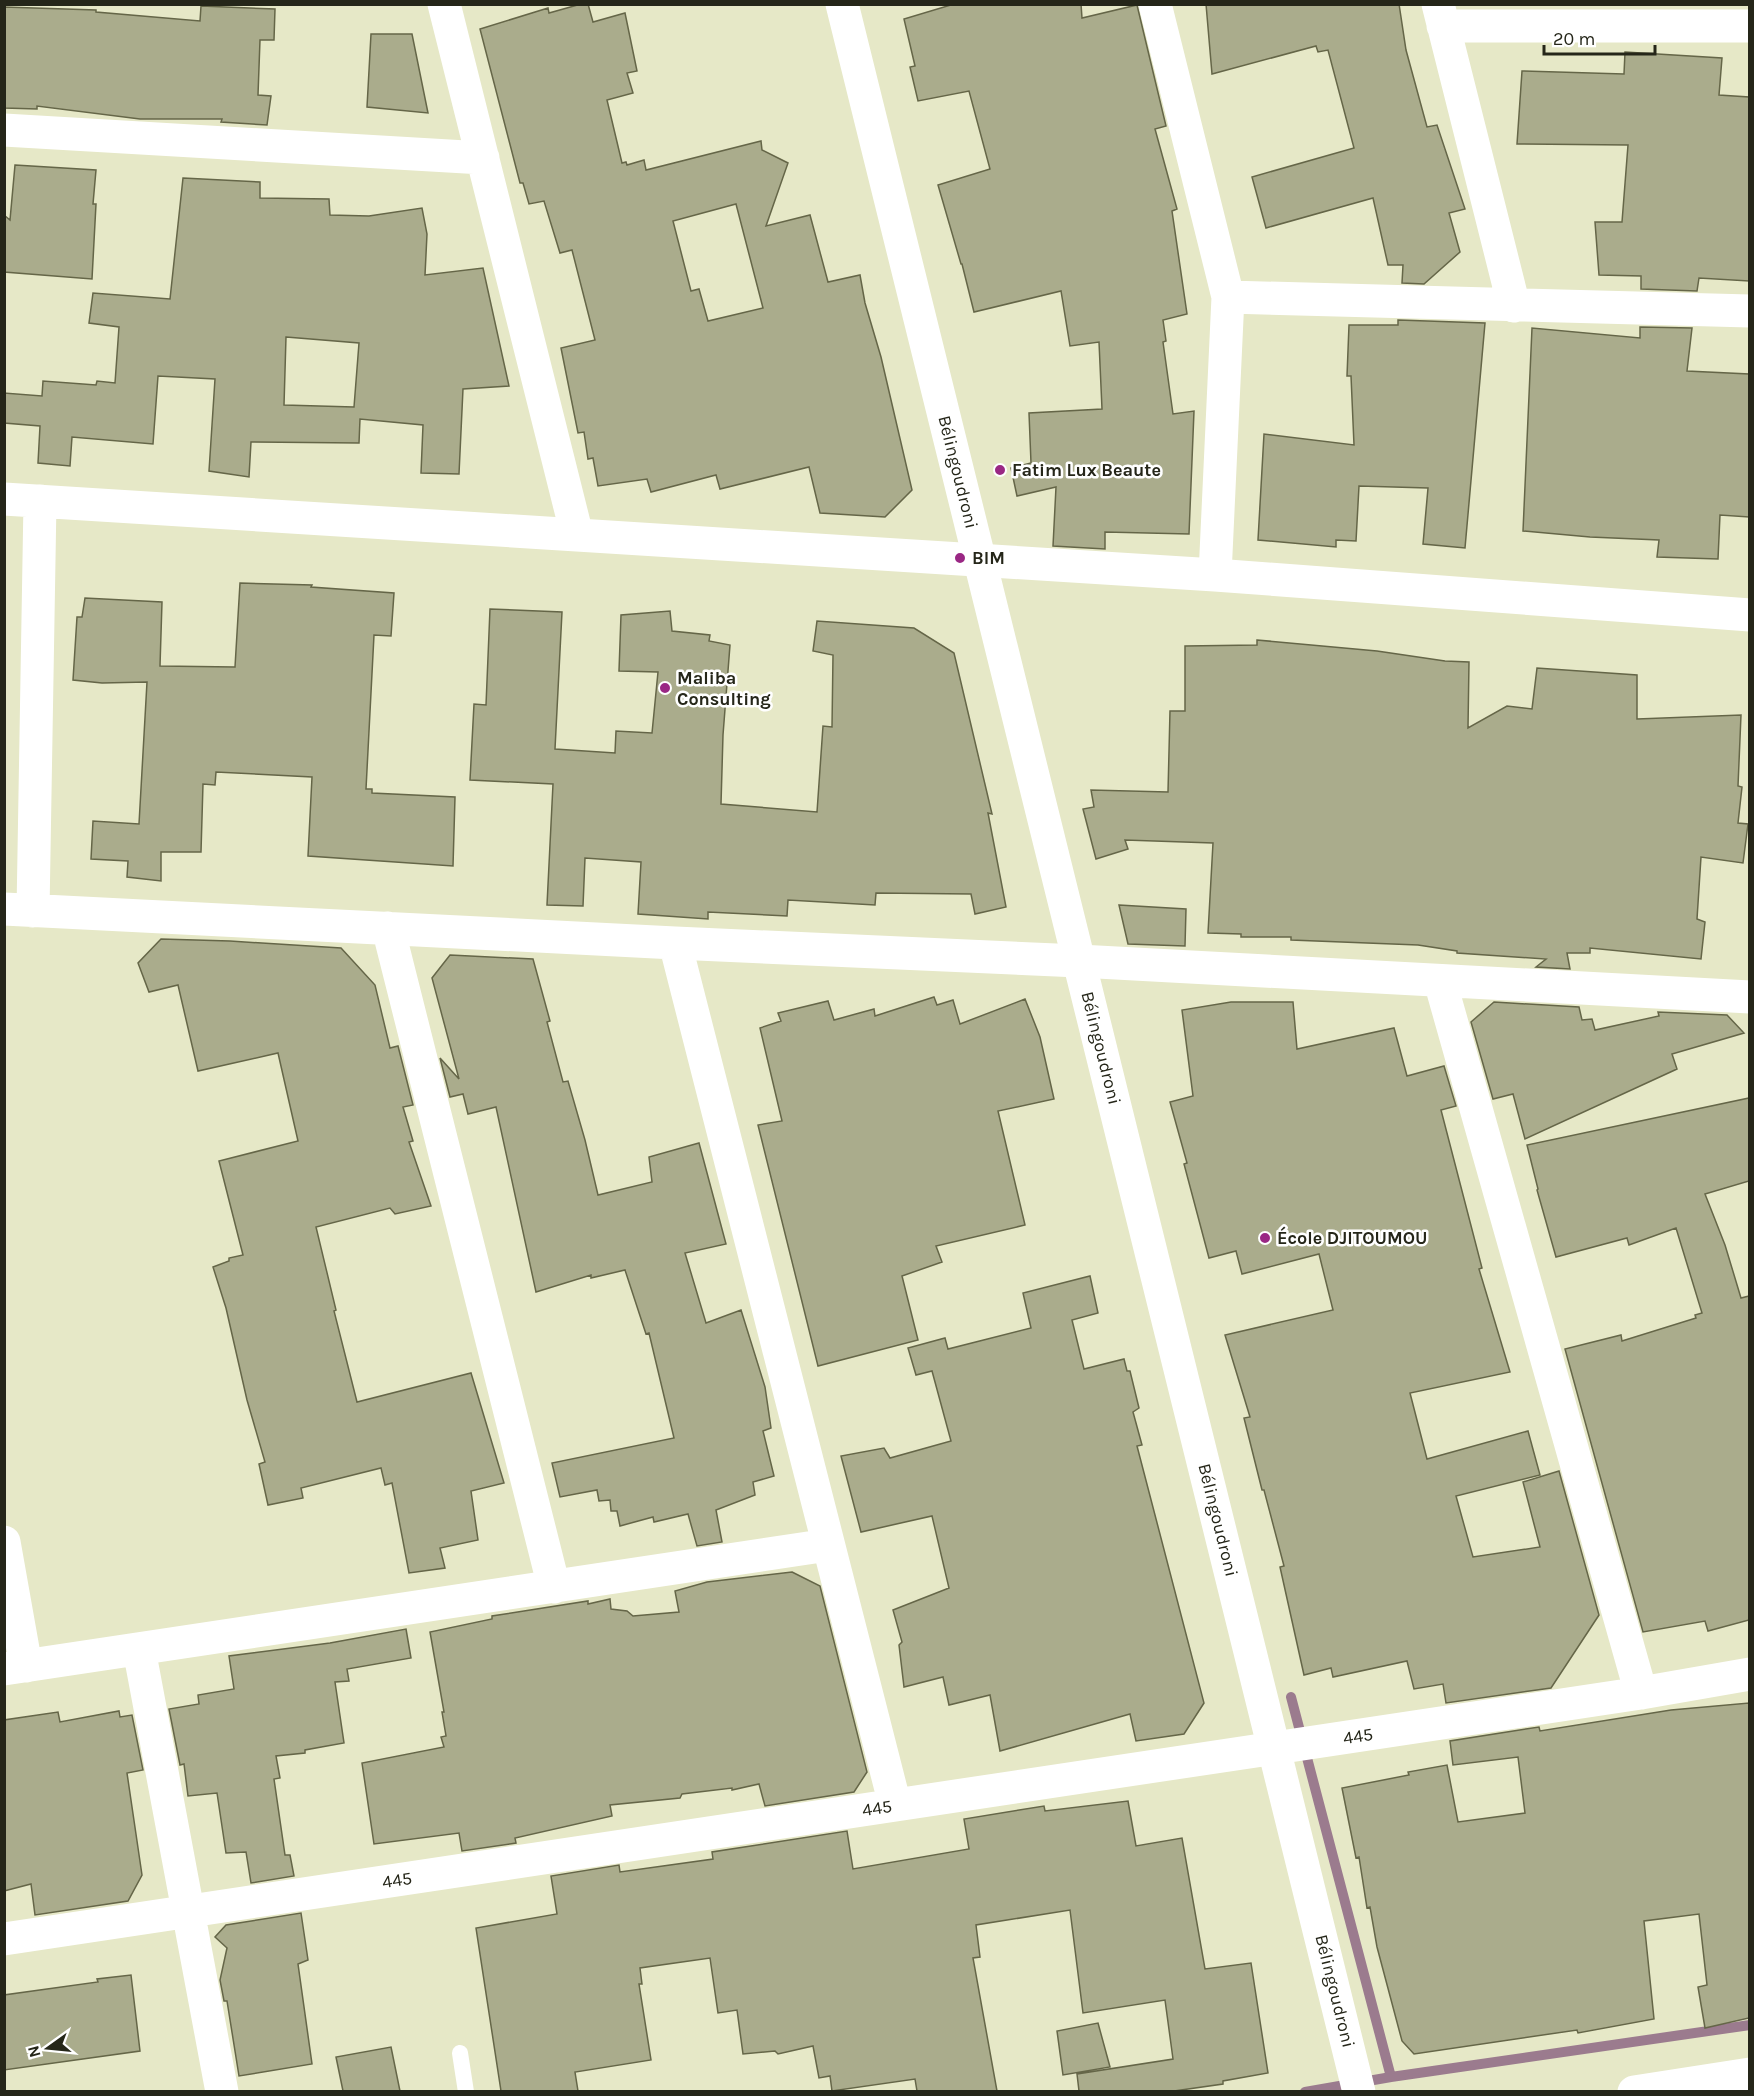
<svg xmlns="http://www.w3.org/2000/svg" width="1754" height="2096" font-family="Karla,sans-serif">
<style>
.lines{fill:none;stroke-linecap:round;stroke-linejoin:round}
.stream{stroke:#9b7b8e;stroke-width:10}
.building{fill:#aaac8c;stroke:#656648;stroke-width:1.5;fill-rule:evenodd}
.service{stroke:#fff;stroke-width:16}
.minor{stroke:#fff;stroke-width:33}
.tertiary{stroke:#fff;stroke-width:33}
.secondary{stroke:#fff;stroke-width:33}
.poi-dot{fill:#9a2784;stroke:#fff;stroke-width:2}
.labels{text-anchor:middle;stroke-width:5;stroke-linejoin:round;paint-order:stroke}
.poi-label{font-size:18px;font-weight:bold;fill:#252619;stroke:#fff;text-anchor:start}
.street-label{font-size:18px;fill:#252619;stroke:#fff}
</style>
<rect width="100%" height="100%" fill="#e6e8c7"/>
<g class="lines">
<path class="stream" d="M1291,1697L1391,2077
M1305,2092L1391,2077L1750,2025"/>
</g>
<path class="building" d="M581,4H588L593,22L625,13L637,71L627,73L633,93L607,100L622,163L626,162L627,165L644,160L646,170L761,141L762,150L788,163L766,226L810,215L828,282L860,275L865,303L881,357L912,490L885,517L820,513L809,467L720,489L716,475L651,492L647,479L598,486L593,458L588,459L584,432L578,433L561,348L595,340L572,250L560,253L544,201L529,204L523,183H520L480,29L548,8L549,13ZM736,204L763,308L708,321L699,289L691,291L673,221Z
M954,4H1081L1082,18L1137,5L1166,126L1155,129L1177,209L1172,211L1187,314L1163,320L1166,341L1163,342L1173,414L1194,411L1189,534L1105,532V549L1053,546L1056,487L1017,496L1011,468L1031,463L1029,413L1102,409L1099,342L1070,346L1061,291L974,312L962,264H961L938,185L990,169L969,91L918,101L910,67L915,66L904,19Z
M1206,4H1399L1406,50L1427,127L1437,125L1465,209L1449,213L1460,252L1424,284L1402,283L1403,265H1388L1373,198L1266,228L1252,177L1354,148L1328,50L1318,52L1316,46L1212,74Z
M201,6L275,9L274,40H260L258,95L271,96L267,125L221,122L222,119H140L37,106V109L4,108V7L96,10V12L200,21Z
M371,34H412L428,113L367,107Z
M1625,52L1722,58L1719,95L1749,97V281L1699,278L1697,291L1641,289V276L1599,275L1595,222H1622L1628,145L1517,144L1522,71L1624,74Z
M15,165L96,170L93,204H96L92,279L4,272V215L10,220Z
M183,178L260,182V198L329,199L330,215L369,216L422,208L427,234L425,275L483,268L509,386L463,389L459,474L421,473L423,425L360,419L359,443L251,442L249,477L209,471L215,379L158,376L153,444L72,437L70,466L38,463L40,426L4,423V393L42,396L43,381L96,385L97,381L115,383L119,327L89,323L93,293L170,299ZM286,337L359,343L354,407L284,405Z
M1398,320L1485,323L1465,548L1423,544L1428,488L1359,486L1356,541L1336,540V547L1258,540L1264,434L1354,445L1351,376H1347L1349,325H1398Z
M1640,327L1692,328L1687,371L1749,374V517L1720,515L1718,559L1657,557L1659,540L1590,537L1523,531L1532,328L1640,338Z
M240,583L312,585L311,587L394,593L391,636L374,635L366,789H372V793L455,797L453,866L308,856L312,777L216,772L215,785L203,784L201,852H161V881L127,877L128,861L91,859L93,821L139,824L147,682L102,683L73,680L77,617H82L85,598L162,602L160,666L235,667Z
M490,609L562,612L555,749L615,753L616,731L652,733L658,672L619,671L621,615L670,611L672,631L710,635L709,641L730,645L723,735L721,804L817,812L823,726L832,727L833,655L813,651L817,621L914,628L954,653L992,814L988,813L1006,907L975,914L971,894L876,893L875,905L788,900L787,916L708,912V919L638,914L641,862L585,858L583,906L547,905L553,784L470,780L474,704L486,705Z
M1257,640L1377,651L1445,661L1469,662L1468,728L1507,706L1532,709L1537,668L1637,675V719L1741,715L1738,786L1742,787L1738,823L1748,824L1743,863L1701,857L1697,919L1705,922L1701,959L1590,948V953H1567L1570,969L1536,967L1546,959L1457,953V951L1418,945L1291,940V937H1241V934L1208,933L1213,843L1125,840L1128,849L1096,859L1083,809L1094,807L1091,790L1168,792L1170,711H1185V646L1257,645Z
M1119,905L1186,909L1185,946L1128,944Z
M161,939L230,941L341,948L375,985L390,1048L398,1046L413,1105L403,1107L413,1141L409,1142L431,1206L395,1214L390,1208L316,1227L336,1310L334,1311L357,1402L471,1373L504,1483L471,1491L478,1540L440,1548L445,1568L409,1573L392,1483L385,1485L381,1468L301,1488L303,1498L268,1505L259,1464L265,1462L247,1400L226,1308L213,1267L229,1261V1258L243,1255L219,1161L298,1141L278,1053L198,1071L178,985L149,992L138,963Z
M450,955L533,959L550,1021L547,1022L563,1082L568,1081L585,1140L598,1195L652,1182L649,1157L699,1143L726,1244L685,1253L706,1323L741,1310L765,1387L771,1428L763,1431L774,1476L753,1482L755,1495L716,1510L722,1542L697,1546L688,1514L654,1522L653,1517L620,1526L617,1511H611L610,1500L599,1501L597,1490L560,1497L552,1463L674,1438L649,1333L646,1334L625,1270L591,1278V1275L536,1292L496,1107L468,1114L463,1094L450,1097L440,1058L459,1079L432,978Z
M934,997L937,1005L953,1000L960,1024L1025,999L1040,1037L1054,1099L998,1111L1025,1225L936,1246L942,1262L902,1276L918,1340L818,1366L758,1125L782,1121L760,1028L781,1021L778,1013L828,1001L834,1020L874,1009L875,1016Z
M1231,1002H1293L1297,1049L1394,1028L1407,1076L1444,1066L1456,1106L1441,1110L1482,1268L1479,1269L1510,1372L1410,1393L1427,1459L1528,1431L1540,1475L1456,1496L1473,1557L1540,1547L1523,1482L1559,1471L1599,1615L1551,1688L1446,1703L1443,1684L1414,1689L1407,1661L1333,1677L1331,1668L1304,1675L1280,1567L1284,1566L1264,1490H1262L1244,1418L1250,1417L1225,1335L1333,1310L1319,1254L1242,1274L1236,1251L1209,1258L1184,1164L1187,1163L1170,1102L1193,1096L1182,1010Z
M1494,1002L1579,1007L1582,1020L1592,1019L1595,1030L1659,1016L1658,1012L1727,1015L1744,1033L1672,1054L1677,1069L1525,1139L1513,1094L1493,1099L1471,1022Z
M1749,1098V1181L1705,1194L1725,1245L1741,1298L1749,1296V1620L1708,1631L1705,1621L1643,1632L1565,1349L1621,1335L1622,1341L1696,1318L1695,1315L1702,1313L1676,1228L1629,1245L1627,1238L1556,1257L1537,1190L1538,1189L1527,1145Z
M1090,1276L1098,1313L1072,1320L1084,1369L1124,1359L1127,1371H1130L1139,1408L1133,1412L1142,1445L1137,1446L1204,1703L1184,1734L1136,1741L1130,1714L1000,1751L990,1695L949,1705L943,1677L904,1687L899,1645L902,1642L893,1610L949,1588L932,1516L861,1532L841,1456L884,1448L890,1458L951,1441L932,1371L916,1375L908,1348L945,1338L948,1349L1031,1328L1023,1293Z
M792,1572L820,1586L867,1772L854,1792L765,1806L759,1784L732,1790V1788L682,1794L680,1798L610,1805L612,1816L515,1838L516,1843L462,1851L459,1833L374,1844L362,1763L444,1747L441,1737L446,1736L442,1712H444L430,1632L492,1619V1616L588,1601V1604L610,1599L611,1609L627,1611L633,1616L679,1612L675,1591L707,1582Z
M406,1629L411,1658L347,1669L349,1681L335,1682L344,1743L305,1750V1753L276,1756L280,1778L274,1779L285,1855H290L294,1876L251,1883L246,1852L226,1853L217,1793L188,1796L184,1764L180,1765L169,1709L199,1704L198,1695L234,1689L229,1656L330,1643Z
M1749,1703V2018L1705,2028L1698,1987L1707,1985L1699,1914L1644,1921L1654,2019L1578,2033L1577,2030L1414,2054L1402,2041L1377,1947L1370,1907L1367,1908L1359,1857L1356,1858L1342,1788L1409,1775L1408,1772L1447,1765L1458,1822L1525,1813L1518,1757L1453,1765L1450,1741L1539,1727L1540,1731L1671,1710Z
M119,1711L120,1717L132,1715L143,1770L127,1773L142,1875L128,1901L35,1915L31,1884L4,1891V1720L58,1712L60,1722Z
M1128,1801L1136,1846L1182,1838L1205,1969L1251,1963L1268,2073L1223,2081V2084L1174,2091H1079L1077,2074L1173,2059L1165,2000L1083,2013L1070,1910L976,1925L980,1957L973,1958L997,2091H917L915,2079L832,2091L830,2076L819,2078L813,2046L778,2054L775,2051L743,2054L737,2010L718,2013L710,1958L640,1968L642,1984H639L651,2060L575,2072L578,2091H501L476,1928L557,1914L551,1876L619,1865L620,1872L713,1859L712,1852L847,1831L853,1869L969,1849L964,1819L1044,1806L1045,1811Z
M301,1913L308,1960L298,1964L312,2064L239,2076L227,2001H224L220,1980L227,1948L215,1937L226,1925Z
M131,1975L140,2051L4,2070V1995L98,1982L97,1979Z
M1098,2023L1110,2067L1063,2075L1057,2031Z
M391,2047L400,2091H343L336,2057Z"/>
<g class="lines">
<path class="service" d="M460,2053L466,2092"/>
<path class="minor" d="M444,4L577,535
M1155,4L1228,297L1215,575
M1438,4L1514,306
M1443,26H1750
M4,130L483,158
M1228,297L1750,311
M4,499L1215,575L1750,615
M4,909L675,943L1079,961L1750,997
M33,911L40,501
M388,928L554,1587
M675,943L895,1805
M1440,981L1641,1693
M4,1542L26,1666
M139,1649L222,2092
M4,1669L828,1545
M4,1939L1641,1693L1750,1674"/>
<path class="tertiary" d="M842,4L1359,2092"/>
<path class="secondary" d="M1634,2092L1750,2074"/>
</g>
<g class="poi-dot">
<circle cx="1000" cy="470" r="6"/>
<circle cx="960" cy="558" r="6"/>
<circle cx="665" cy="688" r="6"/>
<circle cx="1265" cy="1238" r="6"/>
</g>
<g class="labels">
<g class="poi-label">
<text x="1012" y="476">Fatim Lux Beaute</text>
<text x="972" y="564">BIM</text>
<text x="677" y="684">Maliba<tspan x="677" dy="21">Consulting</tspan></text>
<text x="1277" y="1244">École DJITOUMOU</text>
</g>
<g class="street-label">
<text transform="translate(958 472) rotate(76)" y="6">Bélingoudroni</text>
<text transform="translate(1101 1048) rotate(76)" y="6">Bélingoudroni</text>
<text transform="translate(1218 1520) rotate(76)" y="6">Bélingoudroni</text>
<text transform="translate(1358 1736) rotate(-9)" y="6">445</text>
<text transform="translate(877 1808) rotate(-9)" y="6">445</text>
<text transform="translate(397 1880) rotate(-9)" y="6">445</text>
<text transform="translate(1335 1991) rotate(76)" y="6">Bélingoudroni</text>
</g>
</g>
<rect width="1754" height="2096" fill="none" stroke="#252619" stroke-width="12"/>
<g transform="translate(48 2048) rotate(255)" stroke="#ffffff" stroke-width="4.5" paint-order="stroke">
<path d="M0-4.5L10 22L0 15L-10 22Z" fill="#252619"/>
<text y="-9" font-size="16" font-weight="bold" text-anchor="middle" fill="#252619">N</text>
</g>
<path d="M1544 45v9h111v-9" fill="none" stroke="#252619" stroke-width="3"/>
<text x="1553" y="45" font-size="18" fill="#252619" stroke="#ffffff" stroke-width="4.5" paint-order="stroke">20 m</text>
</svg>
